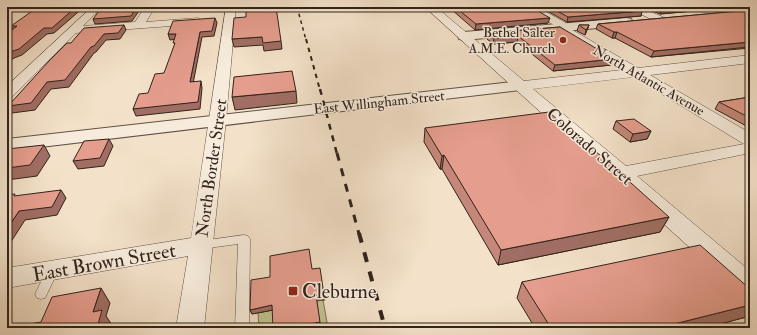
<svg xmlns="http://www.w3.org/2000/svg" width="757" height="335" font-family="'IM FELL Double Pica',serif">
<style>
.green{fill:#c3c191;stroke:#7a7256}
.lines{fill:none;stroke-linecap:round;stroke-linejoin:round}
.service-casing{stroke:#625246;stroke-width:1}
.minor-casing{stroke:#625246;stroke-width:1}
.tertiary-casing{stroke:#625246;stroke-width:2}
.service{fill:#f7ecdc;fill-rule:evenodd}
.minor{fill:#f7ecdc;fill-rule:evenodd}
.tertiary{fill:#f7ecdc;fill-rule:evenodd}
.rail-far4{stroke:#31221b;stroke-width:1.5;stroke-dasharray:3.5 3.5;stroke-linecap:butt}
.rail-far3{stroke:#31221b;stroke-width:2;stroke-dasharray:4.5 4.5;stroke-linecap:butt}
.rail-far2{stroke:#31221b;stroke-width:2.5;stroke-dasharray:6 6;stroke-linecap:butt}
.rail-far1{stroke:#31221b;stroke-width:3;stroke-dasharray:8 8;stroke-linecap:butt}
.rail{stroke:#31221b;stroke-width:4;stroke-dasharray:10 10;stroke-linecap:butt}
.wall{fill:#c58779;stroke:#31221b}
.shaded-wall{fill:#a06e63;stroke:#31221b}
.building{fill:#e59d8d;stroke:#31221b}
.poi-dot{fill:#8f2418;stroke:#f7ecdc;stroke-width:1.5}
.labels{text-anchor:middle;stroke-width:3;stroke-linejoin:round;paint-order:stroke}
.far-poi-label{font-size:14px;fill:#31221b;stroke:#f7ecdc;text-anchor:end}
.far-street-label{font-size:14px;fill:#31221b;stroke:#f7ecdc}
.street-label{font-size:17px;fill:#31221b;stroke:#f7ecdc}
.near-street-label{font-size:20px;fill:#31221b;stroke:#f7ecdc}
.near-poi-label{font-size:20px;fill:#31221b;stroke:#f7ecdc;text-anchor:start}
</style>
<rect width="100%" height="100%" fill="#f3e1c9"/>
<filter id="stains"><feTurbulence type="fractalNoise" baseFrequency=".005" numOctaves="4"/><feColorMatrix values="0 0 0 0 .2 0 0 0 0 .09 0 0 0 0 .02 0 0 0 .5 -.17"/></filter>
<radialGradient id="worn" r=".72"><stop offset=".6" stop-color="#630" stop-opacity="0"/><stop offset="1" stop-color="#630" stop-opacity=".3"/></radialGradient>
<path class="green" d="M323,300L328,328H314L320,327L317,301Z
M273,310L274,328H259L258,313Z"/>
<g class="lines">
<g class="service-casing">
<path id="service" d="M244,235L248,236L250,239L249,328H235L238,244L201,249L197,248L195,245L197,242L201,241Z
M52,266L56,268L58,271L47,294L45,298L41,299L37,298L35,294L48,268Z"/>
</g>
<g class="minor-casing">
<path id="minor" d="M92,7H102L83,26L135,22L145,7H155L146,22L198,18L203,21L198,24L76,33L12,97L7,98V86Z
M226,7H236L226,120L204,328H176L188,256L7,288V268L191,238Z
M425,7H436L524,81L622,70L560,32L557,27L525,7H537L566,23L569,28L638,68L750,55V63L650,75L750,133V153L637,176L750,271V297L741,294ZM634,77L744,144L626,166L533,89Z
M626,7H639L663,17L664,19L659,22L655,21Z
M727,7H742L750,11L745,14L729,9Z"/>
</g>
<g class="tertiary-casing">
<path id="tertiary" d="M627,18L631,19L633,22L631,25L464,40L459,39L458,36L459,33L464,32Z
M522,81L528,83L530,86L528,89L7,151V139Z"/>
</g>
<use href="#service" class="service"/>
<use href="#minor" class="minor"/>
<use href="#tertiary" class="tertiary"/>
<path class="rail-far4" d="M297,7L306,40"/>
<path class="rail-far3" d="M306,39L320,90"/>
<path class="rail-far2" d="M320,89L337,154"/>
<path class="rail-far1" d="M337,153L359,234"/>
<path class="rail" d="M359,233L385,328"/>
</g>
<path class="wall" d="M451,7H531L548,23L475,30L451,9Z
M540,7H635L642,11L641,16L567,22Z
M643,7H727L726,8L660,14Z
M750,10V48L651,57L615,38H612L596,29L598,24Z
M579,25H589L585,35L577,31Z
M560,27L611,65L553,71L517,42L493,44L487,39L488,33Z
M750,97V128L715,109L719,102Z
M616,121L651,131L647,139L630,142L613,129Z
M425,128L669,217L660,232L498,265L442,169H440L424,142Z
M312,269L324,295L325,300H316L320,327L272,310L252,314L250,310Z
M522,282L750,316L705,328H535L517,298Z"/>
<path class="shaded-wall" d="M76,7H84L54,33L47,34L22,55L14,58L7,64V54L10,52L44,28Z
M137,7H143L141,8L132,21L95,24L93,19Z
M686,7H727L726,8L660,14L662,9Z
M642,11L641,16L567,22L568,17Z
M215,18L217,23L214,36L202,37L192,89L190,82L200,32Z
M550,18L548,23L475,30L476,24Z
M124,25L126,30L120,39L106,40L96,52L94,53L69,87L51,89L35,110L12,113L8,106L47,82L91,47L104,34Z
M589,25L585,35L586,30Z
M11,26H17L14,32Z
M614,32H617L615,38H612Z
M168,34H176L177,39L170,40Z
M518,36L517,42L493,44L494,38Z
M262,37L281,41L282,49L264,51L263,45L234,47L232,39Z
M750,42V46L749,47L651,57L654,51Z
M614,59L611,65L553,71L555,65Z
M201,81L202,88L200,109L136,116L133,109Z
M296,91L297,103L235,110L232,97Z
M651,131L647,139L630,142L633,134Z
M109,139L113,146L104,166L78,169L73,161Z
M44,145L50,156L37,176L7,180V168Z
M444,155L442,169H440L442,156Z
M61,190L66,198L57,215L25,220L7,248V229L19,211Z
M669,217L660,232L498,265L501,250Z
M101,288L110,303L106,316L112,325L111,328H97L93,312Z
M272,305L273,310L252,314L250,310Z
M750,305V316L705,328H658Z
M320,322V327L314,328H291Z"/>
<path class="building" d="M38,7H76L52,28H44L19,49L10,52L7,54V34L17,26H11Z
M102,7H137L131,16L93,19Z
M255,7H276L281,41L263,43L262,37L232,39L234,18L246,17V11H256Z
M455,7H531L550,18L476,24Z
M550,7H635L642,11L568,17Z
M657,7H686L662,9Z
M750,10V25H749H750V42L654,51L617,32H614L598,24Z
M215,18L212,31L200,32L190,82L201,81L198,102L133,109L139,94L148,93L155,74L164,73L175,43H173L176,34H168L173,21Z
M124,25L118,33L104,34L94,46L91,47L65,80L47,82L31,103L8,106L49,61L67,43H71L84,28Z
M579,25H589L586,30Z
M560,27L614,59L555,65L518,36L494,38L488,33Z
M292,71L296,91L232,97L234,77Z
M750,97V118L719,102Z
M549,112L581,141L583,140L669,217L501,250L444,155L442,156L425,128Z
M634,119L651,131L633,134L616,121Z
M109,139L100,158L73,161L84,141Z
M44,145L30,165L7,168V149Z
M61,190L52,207L19,211L7,229V195L15,194L14,196Z
M700,245L750,289V305L658,328H551L522,282Z
M309,249L312,269L320,268L324,295H316L320,322L291,328H273L272,305L250,310L251,280L270,277V256Z
M101,288L93,312L102,310L97,328H7L41,322L52,297Z"/>
<g class="poi-dot">
<circle cx="563" cy="40" r="4"/>
<rect x="288" y="286" width="10" height="10" rx="2"/>
</g>
<g class="labels">
<g class="far-poi-label">
<text x="555" y="37">Bethel Salter<tspan x="555" dy="16">A.M.E. Church</tspan></text>
</g>
<g class="far-street-label">
<text transform="translate(649 80) rotate(30)" y="5">North Atlantic Avenue</text>
<text transform="translate(379 102) rotate(-6)" y="5">East Willingham Street</text>
</g>
<g class="street-label">
<text transform="translate(590 146) rotate(41)" y="6">Colorado Street</text>
<text transform="translate(211 168) rotate(-82)" y="6">North Border Street</text>
</g>
<g class="near-street-label">
<text transform="translate(104 262) rotate(-10)" y="7">East Brown Street</text>
</g>
<g class="near-poi-label">
<text x="302" y="298">Cleburne</text>
</g>
</g>
<rect width="757" height="335" fill="none" stroke="#f3e1c9" stroke-width="24"/>
<rect x="8" y="8" width="741" height="319" fill="none" stroke="#31221b" stroke-width="2"/>
<rect x="12" y="12" width="733" height="311" fill="none" stroke="#31221b"/>
<rect width="100%" height="100%" filter="url(#stains)"/>
<rect width="100%" height="100%" fill="url(#worn)"/>
</svg>
